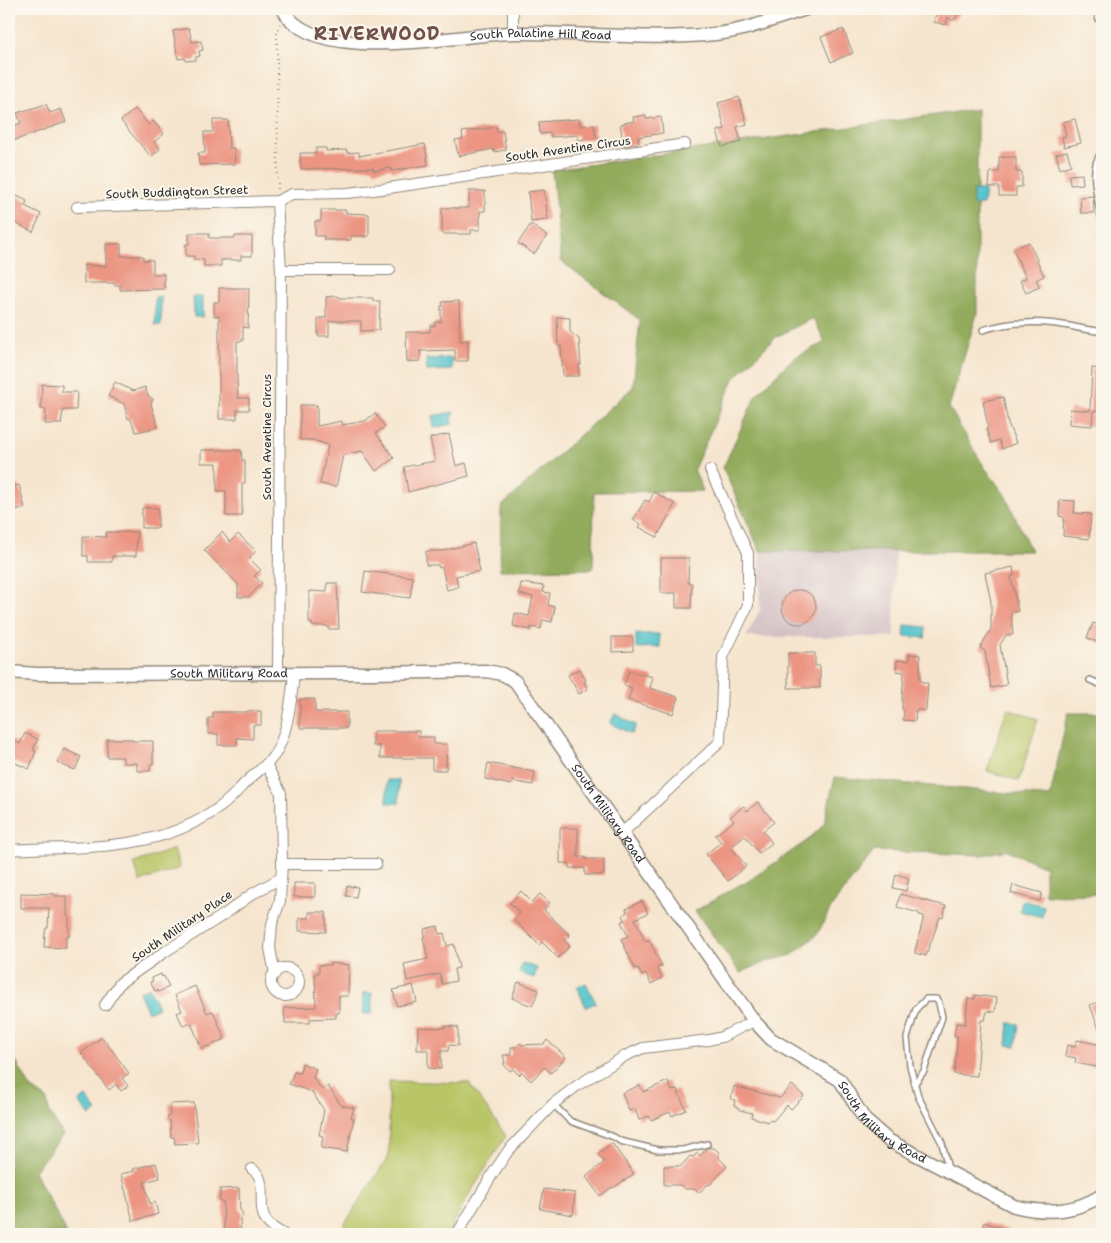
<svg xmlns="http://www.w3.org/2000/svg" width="1111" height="1243" font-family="'Shantell Sans',sans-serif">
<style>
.industrial{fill:#d2bec3}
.green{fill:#b9c668;stroke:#72784a}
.forest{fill:#92ab5c;stroke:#5e6b44}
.water{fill:#58c5cc;stroke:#42787c}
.building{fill:#ec9583}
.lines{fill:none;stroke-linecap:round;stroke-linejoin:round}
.service-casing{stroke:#90887c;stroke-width:8}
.minor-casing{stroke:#90887c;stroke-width:12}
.tertiary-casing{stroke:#90887c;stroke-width:15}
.path{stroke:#90887c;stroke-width:2;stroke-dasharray:1 4;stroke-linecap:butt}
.service{stroke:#fff;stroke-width:5}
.minor{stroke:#fff;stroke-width:10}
.tertiary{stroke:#fff;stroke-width:12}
.labels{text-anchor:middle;stroke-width:4;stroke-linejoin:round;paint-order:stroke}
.street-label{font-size:12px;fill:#2b2b2b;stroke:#fbf7ec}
.district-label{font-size:18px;font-weight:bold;letter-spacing:1px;fill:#6f504a;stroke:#fbf7ec}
</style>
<rect width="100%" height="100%" fill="#fbf7ec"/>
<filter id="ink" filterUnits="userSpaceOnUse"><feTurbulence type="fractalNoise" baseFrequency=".02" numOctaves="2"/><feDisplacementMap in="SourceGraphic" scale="10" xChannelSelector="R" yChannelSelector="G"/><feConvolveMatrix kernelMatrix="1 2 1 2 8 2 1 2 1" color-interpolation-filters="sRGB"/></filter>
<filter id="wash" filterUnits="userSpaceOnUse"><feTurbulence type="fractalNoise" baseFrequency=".0096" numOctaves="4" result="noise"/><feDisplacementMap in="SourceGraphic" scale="20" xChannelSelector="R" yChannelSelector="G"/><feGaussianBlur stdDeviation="1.12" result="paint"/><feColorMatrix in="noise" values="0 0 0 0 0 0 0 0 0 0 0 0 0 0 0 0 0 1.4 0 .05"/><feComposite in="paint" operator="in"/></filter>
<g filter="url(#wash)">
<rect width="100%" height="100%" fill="#f6e5ce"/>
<path class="industrial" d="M895,550L894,637H746L760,610V551Z"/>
<path class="green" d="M1007,709L1038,719L1019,781L987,771Z
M174,849L180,868L140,882L134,863Z
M389,1081L469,1083L506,1136L465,1201L448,1234H328L340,1231L389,1156Z"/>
<path class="forest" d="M977,109V314L949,407L983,465L1005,495L1031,551H760L723,468L756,395L792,359L825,342L813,318L776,337L734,379L694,469L703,491L594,492L593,569L500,570L501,507L633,387L640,320L561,261L552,170Z
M1068,713H1102V894L1045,895V867L1007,850L983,855L874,851L832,906L817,935L792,955L765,962L740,973L695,911L741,884H744L808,840L824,824L835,777L1050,797Z
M9,1049L31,1088L47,1099L49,1112L63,1135L34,1171L67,1234H13L9,1231Z"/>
<path class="water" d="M973,190H985L983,205H973Z
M155,297H161V325H155Z
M193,297H203V317H194Z
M452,358V370L427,371L426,359Z
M453,412L454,416H451L452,424L434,428L432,416Z
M905,625L926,627L925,638L904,636Z
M636,634H659L660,647L636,648Z
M615,714L636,725L632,734L610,723Z
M387,780H399V803H387Z
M1022,900L1044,906L1042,917L1020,911Z
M522,963L537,968L534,978L519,973Z
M586,983L596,1003L586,1007L577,987Z
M149,987L158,1007L148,1012L139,992Z
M363,993H372V1014H363Z
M1009,1023L1019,1024L1016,1046L1007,1045Z
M86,1097L97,1111L90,1116L79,1102Z"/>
<g id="blocks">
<path class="building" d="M937,9H963L953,21L948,17L946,25L934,22Z
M189,28L192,42L201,41L203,50L199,51L200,56L196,57V60L186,61L185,58L178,59L173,31Z
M843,29L853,53L831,62L821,37Z
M739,97L747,124L737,127L741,142L722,147L717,131L725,129L718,103Z
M46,104L50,113L61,109L66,122L13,141L9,127L21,123L17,113Z
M135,109L149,125L153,121L164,134L154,142L160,149L151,157L121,121Z
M645,115L646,119L661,117L663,133L638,137L639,143L624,146L620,124L634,121L633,117Z
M579,119L580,126L594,125L596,138L578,140V135L551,137L550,133L540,134L539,122Z
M1075,119L1081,143L1064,147L1062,137L1066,136L1063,122Z
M213,120H228L229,148H234L235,164L199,165L198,153H205L204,132H213Z
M497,127V132L503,131L506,150L494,152L493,149L458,156L455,140L463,139L462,132Z
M425,144L428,165L392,171L391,168L374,171L373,168L301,169L300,153H316V148H326V151L347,150V153L359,152V156Z
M1067,151L1071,165L1060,169L1056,154Z
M999,157H1016V172H1022V187H1016V196H999V187H989L990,172H999Z
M1082,174L1083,184L1070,185L1069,175Z
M544,190L548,220L531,222L528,192Z
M469,191H485V211H480V230H471V234H442V208H469Z
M9,192L27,201L25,206L41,214L33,232L9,220Z
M1093,196L1094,213H1081L1080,197Z
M321,210H346V213L369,214V236H351V240H324V236H315V221H321Z
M531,224L547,236L534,254L518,243Z
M189,233H209V238H235V236H252V256H241V260H221V266H204V260L194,259V256H186V244H189Z
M1029,242L1044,276L1036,280L1040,287L1026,293L1020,281L1026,278L1013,249Z
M106,244H121V256H143V260H153V274H164V289L120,290V285H114V283H84V265L106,266Z
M219,288H249L248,328L243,327V341H237V379L238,398H249V410H237V419H219V316H214V302H219Z
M336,296L340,297V298H373V301H380L379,330L361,331V321H329V336H318V318H326V297Z
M459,301L460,341L468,340V361H455V350L420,351V361L407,362L406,332H430V326H435V322H441V306H443L442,302Z
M557,317L570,318V332L579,339L581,365H579V376H563L561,346H558Z
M1092,368L1102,369V411H1093L1092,426L1069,424L1070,409L1090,411Z
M115,382L133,391L145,387L148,396L153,399L151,404L158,427L136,432L130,418L128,419L124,404L108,396Z
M42,384L62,385V392H77L76,410H63L61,424H45L46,409H41Z
M1003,397L1008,423L1016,443L1002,449L999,440L991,443L986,429L988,427L983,401Z
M300,405H317V426L342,421V425L365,421L375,413L385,427L376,433L394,458L376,471L362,451L343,455L336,487L320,484L328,445L313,440H300Z
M449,434L456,466L466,463L469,476L408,492L404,467L435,461L430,438Z
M201,450H241L242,460H245V483H242V516H226V491H217V463H201Z
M19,485L25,508L9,511V487Z
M654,492L675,504L657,537L639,527L641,524L633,520L645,500L649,502Z
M1060,500L1075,501L1074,513L1091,514L1089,539L1063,536L1064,517L1059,516Z
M142,508H158V528H142Z
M106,532H137L136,556H112V562H88V556H83V536L106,537Z
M222,532L230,542L238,534L256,551L249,558L261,570L254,576L262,583L249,597H238V584L204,550Z
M474,543L480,571L456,576L458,587L447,590L442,567L439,568L438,565H426V551H442Z
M661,558H689L688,583H692L691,608H676V593H661Z
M1013,567L1014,576L1011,577L1018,611L1011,613L1013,635H1006L1000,645L1007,685L991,688L985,651L980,648L991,629V602L985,573Z
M365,571L413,577L410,598L362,592Z
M327,583H337L339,629H328V626H312V623H309V591L327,592Z
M521,583L544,586L543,592L550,593L548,605L555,607L552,622L543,620L541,629L531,627V630L513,626L515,613L529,616L533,597L519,594Z
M782 607a17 17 0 1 1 34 0a17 17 0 1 1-34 0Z
M1093,623L1102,626V644L1087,638Z
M612,637H633V651L612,652Z
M788,653H815V666H820V688H788Z
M909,654L920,655V681H923V683H928L926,710H916L915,721L903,720L904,710L902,709V699L904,672L896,671L897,660L909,661Z
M580,669L586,680L584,682L588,689L579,694L568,675Z
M629,671L653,677L650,688L678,697L673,714L628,700L632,688L624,685Z
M300,699H315V712H347V728H300Z
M247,711H261V725H253V739L237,738V745H218V734H208V718H213V712H247Z
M373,731H419V737H434V744H447L446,770H432V758H380V746H373Z
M25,733L38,739L33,750L36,751L29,769L9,760V739L20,744Z
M107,739H132V741H153V764H150V771H137V763H123V757H107Z
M64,749L81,757L75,770L57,763Z
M488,763L535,772L533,785L512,781L511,785L485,779Z
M758,802L774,822L763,831L772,843L759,853L745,836L731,847L746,866L728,881L706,854L721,842L715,835L734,821L730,817L744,806L747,811Z
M560,828H578V857H585V859H604V875H585V868H569V863H560Z
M896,874L909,878L906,891L893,888Z
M294,883H315V897H294Z
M1013,885L1042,893L1040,901L1011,893Z
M347,886L358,887L356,897L346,896Z
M521,891L532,902L540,894L550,903L544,910L570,935L564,940L570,946L558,958L542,942L539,945L514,920L520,913L510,903Z
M21,893L55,894V896H67V916H69V937L66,936V948L44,947L45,933L46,928H48L49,908H21Z
M900,894L946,906L943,918L940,917L926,956L915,953V951L924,916L919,915V913L897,907Z
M642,901L648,913L635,919L645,941L649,940L662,966L657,968L662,978L651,984L646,974L642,976L638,968L635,969L621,939L628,936L621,922L625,920L623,915L627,912L626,909Z
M309,912H326V932L299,931V918H309Z
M438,926L439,934L444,933L447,946L454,944L459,968L454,969L456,981L442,984L440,974L407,981L404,964L428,959L423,937L425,936L424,929Z
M330,963L349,965L348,996H339V1013H336V1018L310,1019V1023H285L284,1008L316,1007L315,973H319V965H330Z
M161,974L162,977L164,976L169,987L158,992L157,990L155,991L150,982L153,981L152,978Z
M518,982L539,990L532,1006L512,998Z
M413,985L417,1002L397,1006L393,990Z
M195,986L207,1013L213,1011L225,1039L202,1049L191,1023L183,1026L177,1013L182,1011L175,995Z
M975,995L997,998L995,1012L987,1011L985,1020H981L977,1076L954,1074L957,1045V1036H954L956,1023L965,1024L968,998L975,999Z
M1102,1001V1035H1101L1090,1005Z
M445,1026L458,1027V1046L449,1045L448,1051H441V1069L428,1068V1050H417L418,1027L445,1028Z
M102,1037L129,1073L122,1078L128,1086L121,1091L116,1084L109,1090L81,1053Z
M547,1040L566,1057L551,1073L545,1067L531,1081L522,1072L519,1075L513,1069L510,1071L503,1064L505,1063L503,1055H511V1047H516L520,1043L522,1045L544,1044Z
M1077,1040L1102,1045V1068L1075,1063L1076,1058L1065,1056L1067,1045L1075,1047Z
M302,1063L316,1069L313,1077L322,1090L328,1086L341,1105L354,1108L351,1118H354L347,1152L321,1148L323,1136L319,1135L324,1110L312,1092L289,1084L294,1072L300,1073Z
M668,1081L672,1091L677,1089L686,1110L672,1116L670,1112L651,1120L649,1116L639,1120L635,1109L629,1111L622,1093L640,1085L643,1092Z
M792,1085L804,1096L791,1109L787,1105L773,1121L769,1120L768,1122L751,1117L752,1113L740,1110L734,1105L735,1100L731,1099L734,1086L780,1098Z
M194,1103L198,1143L175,1144L174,1137H171L170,1121L167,1118L170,1115L169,1104Z
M612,1143L634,1174L613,1188L612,1187L600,1196L586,1177L604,1162L598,1154Z
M707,1148H714L719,1152V1158L727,1166L711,1184L707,1185L699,1193L694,1189H685L680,1185H664V1166H681L690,1156L693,1157L697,1153L700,1156Z
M156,1163L160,1178L144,1182L150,1204L155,1202L158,1214L133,1221L121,1174L134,1171L133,1169Z
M239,1188L240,1210L243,1214L240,1220L241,1234H224L223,1201H220V1189Z
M544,1189L575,1193L573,1215L540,1209Z
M984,1222L1015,1232L1014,1234H980Z"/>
</g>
</g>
<g filter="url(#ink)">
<use href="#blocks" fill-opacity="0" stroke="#90887c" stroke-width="1"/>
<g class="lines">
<g class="service-casing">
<path id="service" d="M1102,152C1087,169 1099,201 1102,221
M983,330C1016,320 1046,321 1079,328C1087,330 1095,330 1102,332
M1100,471L1102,472
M1090,680L1102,685
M915,1083L924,1071L942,1017L939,1003L936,999H926L916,1009L907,1038L910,1066L918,1096L942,1143L948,1169
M553,1104L570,1121L614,1137L620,1141L658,1150H683L707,1144"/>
</g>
<g class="minor-casing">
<path id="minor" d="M513,9V33
M277,201L281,270L278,673
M77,207L277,201L292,194L347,193L382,189L685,144
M281,270H390
M266,764L281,793L282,864L280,901L272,924L270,948L275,974
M621,834L720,742L723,657L748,605V553L710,470
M9,850C83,846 157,853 220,807C230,800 237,791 245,783C255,773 267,766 275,754C288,734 292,697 294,673
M282,864H376
M271 982a14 14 0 1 1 28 0a14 14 0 1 1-28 0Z
M105,1005L120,983L166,951L225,914L252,894L281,878
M252,1169C270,1180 255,1207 267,1222C271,1227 278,1231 283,1234
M457,1234L492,1175L508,1151L553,1104L578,1085L625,1056L643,1048L709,1040L722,1037L754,1021"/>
</g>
<g class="tertiary-casing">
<g id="tertiary">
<path id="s1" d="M283,9C312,68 463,33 514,33C581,32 648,41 715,34C746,31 776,18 806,9"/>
<path d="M1100,9L1102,18"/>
<path id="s2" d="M9,672L37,674L373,673L486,671L502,674L515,681L754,1021L771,1039L840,1080L865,1120L888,1140L1014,1206C1045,1214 1075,1213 1102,1195"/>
</g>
</g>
<path class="path" d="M278,189L277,31L280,24"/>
<use href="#service" class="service"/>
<use href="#minor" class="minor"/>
<use href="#tertiary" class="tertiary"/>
</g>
</g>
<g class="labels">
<g class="street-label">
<text dy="4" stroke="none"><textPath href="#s1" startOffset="269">South Palatine Hill Road</textPath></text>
<text transform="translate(568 149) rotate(-8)" y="4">South Aventine Circus</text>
<text transform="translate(177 192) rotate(-2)" y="4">South Buddington Street</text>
<text transform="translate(267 437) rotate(-90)" y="4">South Aventine Circus</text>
<text dy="4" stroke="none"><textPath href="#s2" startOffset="220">South Military Road</textPath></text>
<text dy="4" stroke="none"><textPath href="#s2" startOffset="670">South Military Road</textPath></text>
<text transform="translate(182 926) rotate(-34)" y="4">South Military Place</text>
<text dy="4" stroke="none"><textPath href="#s2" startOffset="1090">South Military Road</textPath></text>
</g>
<g class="district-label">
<text x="377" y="40">RIVERWOOD</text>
</g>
</g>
<rect width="1111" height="1243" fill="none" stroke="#fbf7ec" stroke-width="30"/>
</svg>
